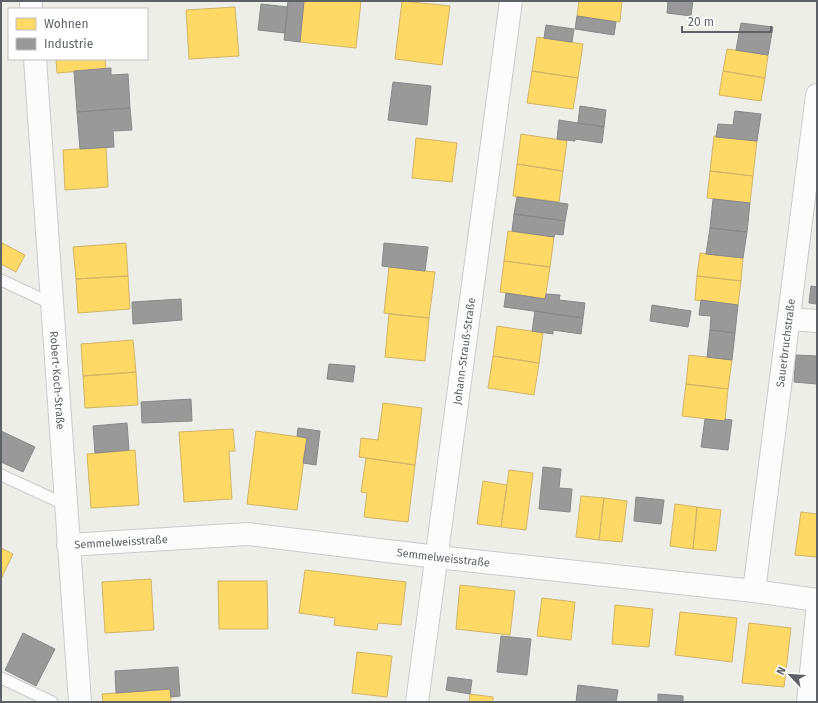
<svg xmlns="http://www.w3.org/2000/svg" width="818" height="703" font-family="'Fira Sans',sans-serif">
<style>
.homes{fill:#ffd966;stroke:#cfb566}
.industry{fill:#999;stroke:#87888a}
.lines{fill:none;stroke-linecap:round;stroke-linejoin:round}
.lane-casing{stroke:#cacaca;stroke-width:13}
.street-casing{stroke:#cacaca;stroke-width:24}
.lane{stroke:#fcfcfc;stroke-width:11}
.street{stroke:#fcfcfc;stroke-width:22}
.labels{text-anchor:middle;stroke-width:4;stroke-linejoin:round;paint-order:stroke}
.street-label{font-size:11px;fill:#5e6267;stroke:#fff}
</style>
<rect width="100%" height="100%" fill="#eeeee9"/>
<path class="homes" d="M304,1H361L356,48L300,42Z
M402,1L450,6L442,65L395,59Z
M579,1H622L620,22L577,16Z
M235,7L239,56L189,59L186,10Z
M537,37L583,44L578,78L532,71Z
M727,49L768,55L765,78L723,71Z
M56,59H105L106,69L57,73Z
M532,71L578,78L573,109L527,103Z
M723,71L765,78L761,101L719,95Z
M521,134L567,141L563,171L517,164Z
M714,136L757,141L753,176L710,171Z
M416,138L457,143L452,182L412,178Z
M106,147L108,187L65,190L63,150Z
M517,164L563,171L559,202L513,196Z
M710,171L753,176L750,203L707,198Z
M508,231L554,237L550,267L504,261Z
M2,243L25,255L16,272L1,264Z
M126,243L128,276L76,279L73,247Z
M700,253L743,258L741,281L697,276Z
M504,261L550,267L545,299L500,292Z
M389,267L435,272L429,318L384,313Z
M128,276L130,309L78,313L76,279Z
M697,276L741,281L738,305L695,300Z
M389,314L429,318L425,361L385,357Z
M497,326L543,333L539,363L493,356Z
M133,340L136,372L83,376L81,344Z
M689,355L732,360L728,389L686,384Z
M493,356L539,363L534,395L488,388Z
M136,372L138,405L85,408L83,376Z
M686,384L728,389L725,421L682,416Z
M383,403L422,408L415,465L359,457L361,438L378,440Z
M233,429L235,451H229L232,499L184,502L179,432Z
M256,431L307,438L297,510L247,504Z
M135,450L139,505L91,508L87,454Z
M366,458L415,465L408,522L364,517L367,493L361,492Z
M509,470L533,473L526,530L501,527Z
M483,481L507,485L501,527L477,524Z
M581,496L604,498L599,540L576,537Z
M604,498L627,501L622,542L599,540Z
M675,504L697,507L693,549L670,546Z
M697,507L721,510L716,551L693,549Z
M801,512L817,514V557L795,555Z
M1,548L13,554L1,579Z
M305,570L406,582L401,625L378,623L377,630L334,625L335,618L299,613Z
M151,579L154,630L105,633L102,582Z
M218,581H267L268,629H219Z
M460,585L515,591L510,635L456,629Z
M542,598L575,602L571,640L537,636Z
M615,605L653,609L649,647L612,644Z
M680,612L737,618L732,662L675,655Z
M749,623L791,628L784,687L742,683Z
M357,652L392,656L387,697L352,693Z
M170,689L171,702H103L102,694Z
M470,694L493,697V702H469Z"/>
<path class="industry" d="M288,1H304L300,42L284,40Z
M668,1H693L691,16L667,13Z
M261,4L288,7L285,33L258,30Z
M577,16L616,22L614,35L575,29Z
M741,23L773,27L768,55L736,50Z
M546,25L574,29L572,42L544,38Z
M111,68V75L128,74L130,108L77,112L74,71Z
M393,82L431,86L427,125L388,120Z
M580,106L606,110L604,127L578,123Z
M130,108L132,130L113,131L114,147L80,149L77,112Z
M735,111L761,114L757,141L716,137L718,124L733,125Z
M559,120L604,127L602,143L575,139V141L557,139Z
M517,197L568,204L565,221L514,214Z
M713,199L750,203L747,232L710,228Z
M514,214L565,221L563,235L555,234L554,237L512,231Z
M710,228L747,232L743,258L706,254Z
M384,243L428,247L425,271L382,266Z
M811,286L817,287V304L809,303Z
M506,293L545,299L546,294L560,295L559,300L585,303L583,318L504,307Z
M181,299L182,320L133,324L132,302Z
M701,300L738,305L735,333L710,330L711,316L699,315Z
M652,305L691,311L688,327L650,321Z
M535,311L583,318L581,334L553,330V334L532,331Z
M710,330L735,333L732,360L707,357Z
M796,355L817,356V384L794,382Z
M329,364L355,366L353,382L327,379Z
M191,399L192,421L142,423L141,402Z
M705,419L725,421V419L732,420L728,450L701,447Z
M127,423L129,450L95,453L93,426Z
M298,428L320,431L316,465L303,463L307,438L297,436Z
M1,431L35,447L23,472L1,462Z
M543,467L561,469L559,488L572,489L570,512L539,509Z
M636,497L664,500L661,524L634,521Z
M23,633L55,649L36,686L5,670Z
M501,636L531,639L527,675L497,672Z
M178,667L180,696L171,697L170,689L116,693L115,671Z
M448,677L472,680L470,694L446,690Z
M578,685L618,690L616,702H576Z
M658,694L683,696V702H658Z"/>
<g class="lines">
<g class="lane-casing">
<path id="lane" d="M1,280L52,304
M1,475L66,505
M1,678L52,702"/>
</g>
<g class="street-casing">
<g id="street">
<path d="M31,1V9"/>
<path id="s1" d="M35,59L80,702"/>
<path d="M789,319L817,321"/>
<path id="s2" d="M68,545L248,534L437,557L754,591L817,600"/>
<path id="s3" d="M754,591L817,95"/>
<path id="s4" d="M417,702L511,1"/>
<path d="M808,702L817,613"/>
</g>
</g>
<use href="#lane" class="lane"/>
<use href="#street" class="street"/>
</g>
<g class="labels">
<g class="street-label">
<text dy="4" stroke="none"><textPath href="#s3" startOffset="250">Sauerbruchstraße</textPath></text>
<text dy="4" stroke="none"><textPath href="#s4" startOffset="354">Johann-Strauß-Straße</textPath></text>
<text dy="4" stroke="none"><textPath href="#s1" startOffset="322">Robert-Koch-Straße</textPath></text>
<text dy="4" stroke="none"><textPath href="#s2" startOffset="53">Semmelweisstraße</textPath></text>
<text dy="4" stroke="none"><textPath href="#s2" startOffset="377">Semmelweisstraße</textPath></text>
</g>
</g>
<rect width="818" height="703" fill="none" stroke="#5e6267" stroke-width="4"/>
<rect x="8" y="8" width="140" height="52" fill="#ffffff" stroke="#bfc0c2"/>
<rect x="16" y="18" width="20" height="12" fill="#ffd966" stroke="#bfc0c2"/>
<text x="44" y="28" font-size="12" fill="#5e6267">Wohnen</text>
<rect x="16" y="38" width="20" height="12" fill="#999999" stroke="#bfc0c2"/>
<text x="44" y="48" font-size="12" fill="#5e6267">Industrie</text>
<g transform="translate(790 675) rotate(295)" stroke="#ffffff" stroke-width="3" paint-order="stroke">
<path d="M0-3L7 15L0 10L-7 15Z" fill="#5e6267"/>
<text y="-6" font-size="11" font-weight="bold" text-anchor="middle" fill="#5e6267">N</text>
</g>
<path d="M682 26v6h89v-6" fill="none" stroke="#5e6267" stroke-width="2"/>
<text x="688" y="26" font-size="12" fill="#5e6267" stroke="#ffffff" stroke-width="3" paint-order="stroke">20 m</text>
</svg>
